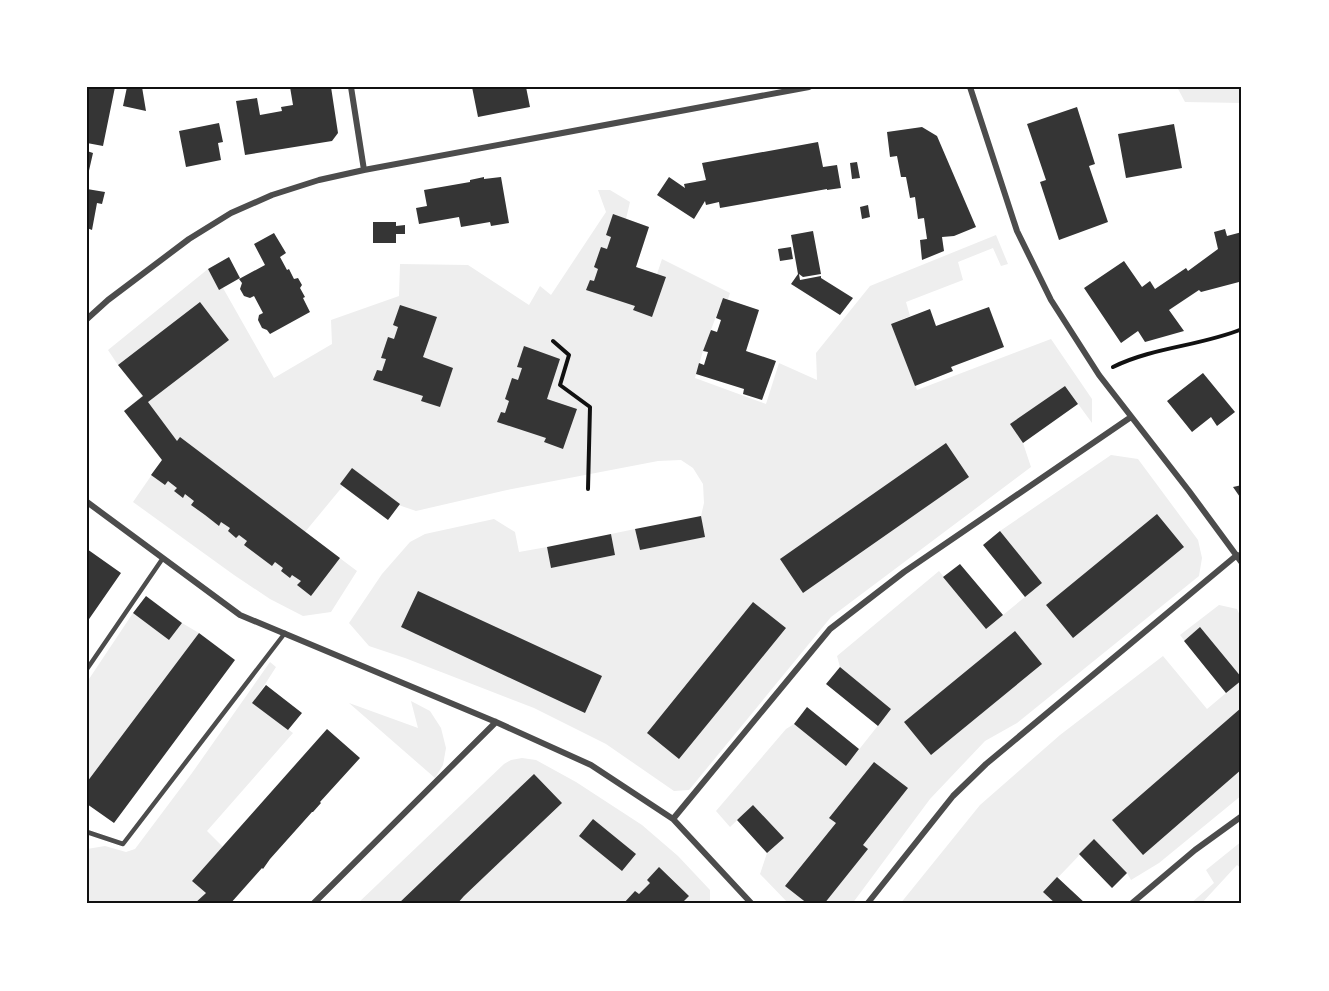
<svg xmlns="http://www.w3.org/2000/svg" width="1329" height="991" font-family="Commissioner,sans-serif">
<style>
.green{fill:#eee}
.building{fill:#353535}
.lines{fill:none;stroke-linecap:round;stroke-linejoin:round}
.path{stroke:#111;stroke-width:4}
.service{stroke:#4c4c4c;stroke-width:4.5}
.minor{stroke:#4c4c4c;stroke-width:6}
.neatline{fill:none;stroke:#111;stroke-width:2}
</style>
<rect width="100%" height="100%" fill="#fff"/>
<path class="green" d="M1177,87H1242V103L1185,102Z
M598,190H610L630,202L626,219L649,227L636,267L657,274L662,259L730,293L728,299L723,298L703,351L695,378L766,404L779,363L817,380L816,353L870,286L996,235L1008,264L1001,266L993,248L958,262L963,280L906,302L910,316L891,324L917,390L1051,339L1092,399V423L1065,386L1011,424L1023,443L1031,467L831,617L689,790L674,791L606,744L534,708L405,658L369,646L349,623L382,574L410,542L425,534L494,519L515,532L519,552L547,547L551,568L615,555L611,534L635,529L640,550L704,537L701,516L704,503L703,484L693,468L681,460L658,461L507,490L416,511L343,486L305,532L357,571L331,612L303,616L270,599L234,575L133,502L162,460L124,411L142,396L118,365L108,350L208,269L219,289L223,288L274,378L332,344L331,320L399,296L400,264L468,265L529,305L540,286L551,295L606,212Z
M1111,455L1138,459L1198,540L1202,558L1199,576L1017,723L985,741L930,799L852,904H789L760,874L767,853L783,839L753,805L730,827L716,811L786,729L794,724L846,766L891,709L840,667L837,656L939,571L986,629L1042,583L1000,531Z
M1219,605L1237,609L1242,620V795L1159,863L1131,880L1127,873L1094,840L1044,892L1056,904H900L980,805L1060,735L1163,656L1207,709L1226,693L1180,635Z
M133,613L169,640L182,623L199,633L87,782V682Z
M270,662L276,667L253,703L293,733L207,831L223,847L192,881L206,893L194,904H87V849L105,846L126,852L135,849L192,773Z
M411,701L430,711L441,728L446,748L443,765L435,778L349,703L418,728Z
M522,758L536,760L576,782L642,825L678,856L710,890V904H357L504,764L511,760Z
M1242,841V869L1237,865L1201,904H1190L1214,883L1206,870Z"/>
<path class="building" d="M87,87H115L103,146L87,143Z
M127,87H142L146,111L123,106Z
M290,87H331L338,133L332,141L245,155L236,101L257,98L260,115L282,111L281,107L293,105Z
M472,87H526L530,107L478,117Z
M1077,107L1095,164L1089,166L1108,222L1059,240L1040,182L1046,180L1027,124Z
M219,123L223,142L218,143L221,160L186,167L179,131Z
M1174,124L1182,168L1126,178L1118,134Z
M922,127L937,136L976,227L954,236L942,237L944,251L922,260L920,240L927,239L924,218L918,219L915,197L910,198L906,177H901L897,156L890,157L887,132Z
M818,142L823,167L837,165L841,188L827,190V189L720,208L719,202L706,205L705,201L694,219L657,195L669,177L685,188L684,184L706,180L702,163Z
M87,151L93,153L88,175H87Z
M857,162L860,178L852,179L850,163Z
M484,177V179L501,177L509,223L491,226L490,222L461,227L459,217L419,224L416,208L427,206L424,190L470,182V180Z
M87,189L105,192L102,204L97,203L92,230L87,228Z
M868,205L870,217L862,219L860,207Z
M613,214L649,227L636,267L666,277L652,317L633,310L635,306L586,290L590,280L594,281L598,269L594,267L601,247L607,249L611,237L606,235Z
M373,222H396V226L405,225V234H396V243H373Z
M1225,229L1227,236L1242,232V289L1239,282L1201,292L1199,290L1169,310L1184,331L1145,342L1138,331L1121,343L1084,288L1124,261L1142,287L1150,281L1155,289L1186,268L1188,271L1218,249L1214,232Z
M813,231L821,274L803,277L799,274L800,280L821,276V278L853,298L840,315L791,284L798,274L791,235Z
M274,233L286,253L280,257L287,270L289,269L294,279L298,278L302,285L300,288L305,297L303,298L310,312L270,334L267,330L262,328L258,320L259,315L263,313L254,296L250,298L244,296L240,289L242,283L239,279L265,265L254,244Z
M791,247L793,259L780,261L778,249Z
M229,257L240,278L219,290L208,269Z
M723,298L759,310L746,351L776,361L762,400L743,394L744,389L696,374L699,363L704,365L708,352L703,351L711,330L717,332L721,320L716,318Z
M200,302L229,340L148,402L177,441L180,437L340,558L311,596L297,585L301,581L292,575L290,578L281,571L283,568L275,562L272,566L244,545L247,541L239,535L236,538L228,531L230,528L221,522L219,526L205,515L191,505L194,501L185,494L183,498L174,491L177,488L168,481L165,485L151,475L162,460L124,411L143,396L118,365Z
M400,305L437,317L423,357L453,368L440,407L421,401L423,396L373,380L377,370L382,371L386,359L381,358L388,337L394,339L398,327L393,325Z
M989,307L1004,347L951,367L953,371L915,386L891,324L930,309L936,326Z
M524,346L560,359L547,399L577,409L563,449L544,442L546,438L497,422L501,412L505,413L509,401L505,399L512,378L518,380L522,368L517,367Z
M1203,373L1235,412L1217,426L1211,417L1192,432L1167,401Z
M1065,386L1078,404L1023,443L1010,424Z
M946,443L969,477L803,593L780,559Z
M352,468L400,504L388,520L340,484Z
M1242,485V500L1233,487Z
M1157,514L1184,547L1073,638L1046,605Z
M701,516L705,537L640,550L635,529Z
M1000,531L1042,583L1025,597L983,545Z
M611,534L615,555L551,568L547,547Z
M87,549L121,573L87,622Z
M960,564L1003,615L986,629L943,577Z
M418,591L602,676L585,713L401,627Z
M146,596L182,623L169,640L133,613Z
M753,602L786,628L679,759L647,733Z
M1200,627L1242,678V680L1226,693L1184,641Z
M1015,631L1042,664L931,755L904,722Z
M199,633L235,660L114,823L87,804V782Z
M840,667L891,709L878,726L826,684Z
M266,685L302,713L288,730L252,703Z
M807,707L859,749L846,766L794,724Z
M1241,708L1242,769L1143,855L1112,820Z
M327,729L360,758L320,802L321,803L313,812H312L270,859L263,869L262,868L230,904H194L206,893L192,881Z
M874,762L908,788L863,845L868,849L824,904H808L785,886L836,823L829,818Z
M534,774L562,803L464,896L457,904H398Z
M753,805L784,838L767,853L737,820Z
M593,819L636,854L622,871L579,836Z
M1094,839L1127,873L1112,888L1079,854Z
M659,867L689,896L681,904H623L635,891L639,894L650,883L647,880Z
M1057,877L1086,904H1056L1043,892Z"/>
<g class="lines">
<path class="path" d="M553,341L569,355L560,385L590,407L588,489
M1113,367C1153,347 1201,346 1242,329"/>
<path class="service" d="M87,669L163,558
M87,832L123,844L285,633"/>
<path class="minor" d="M351,87L364,170
M970,87L1017,231L1051,300L1099,375L1189,491L1242,563
M87,319L108,300L189,239L231,213L272,195L319,180L364,170L809,87
M87,502L240,615L496,722L591,765L673,819L752,904
M673,819L830,629L904,572L1131,417
M313,904L496,722
M867,904L953,796L986,764L1237,555
M1131,904L1195,850L1242,816"/>
</g>
<rect width="1329" height="991" fill="none" stroke="#ffffff" stroke-width="177"/>
<rect x="88" y="88" width="1152" height="814" class="neatline"/>
</svg>
